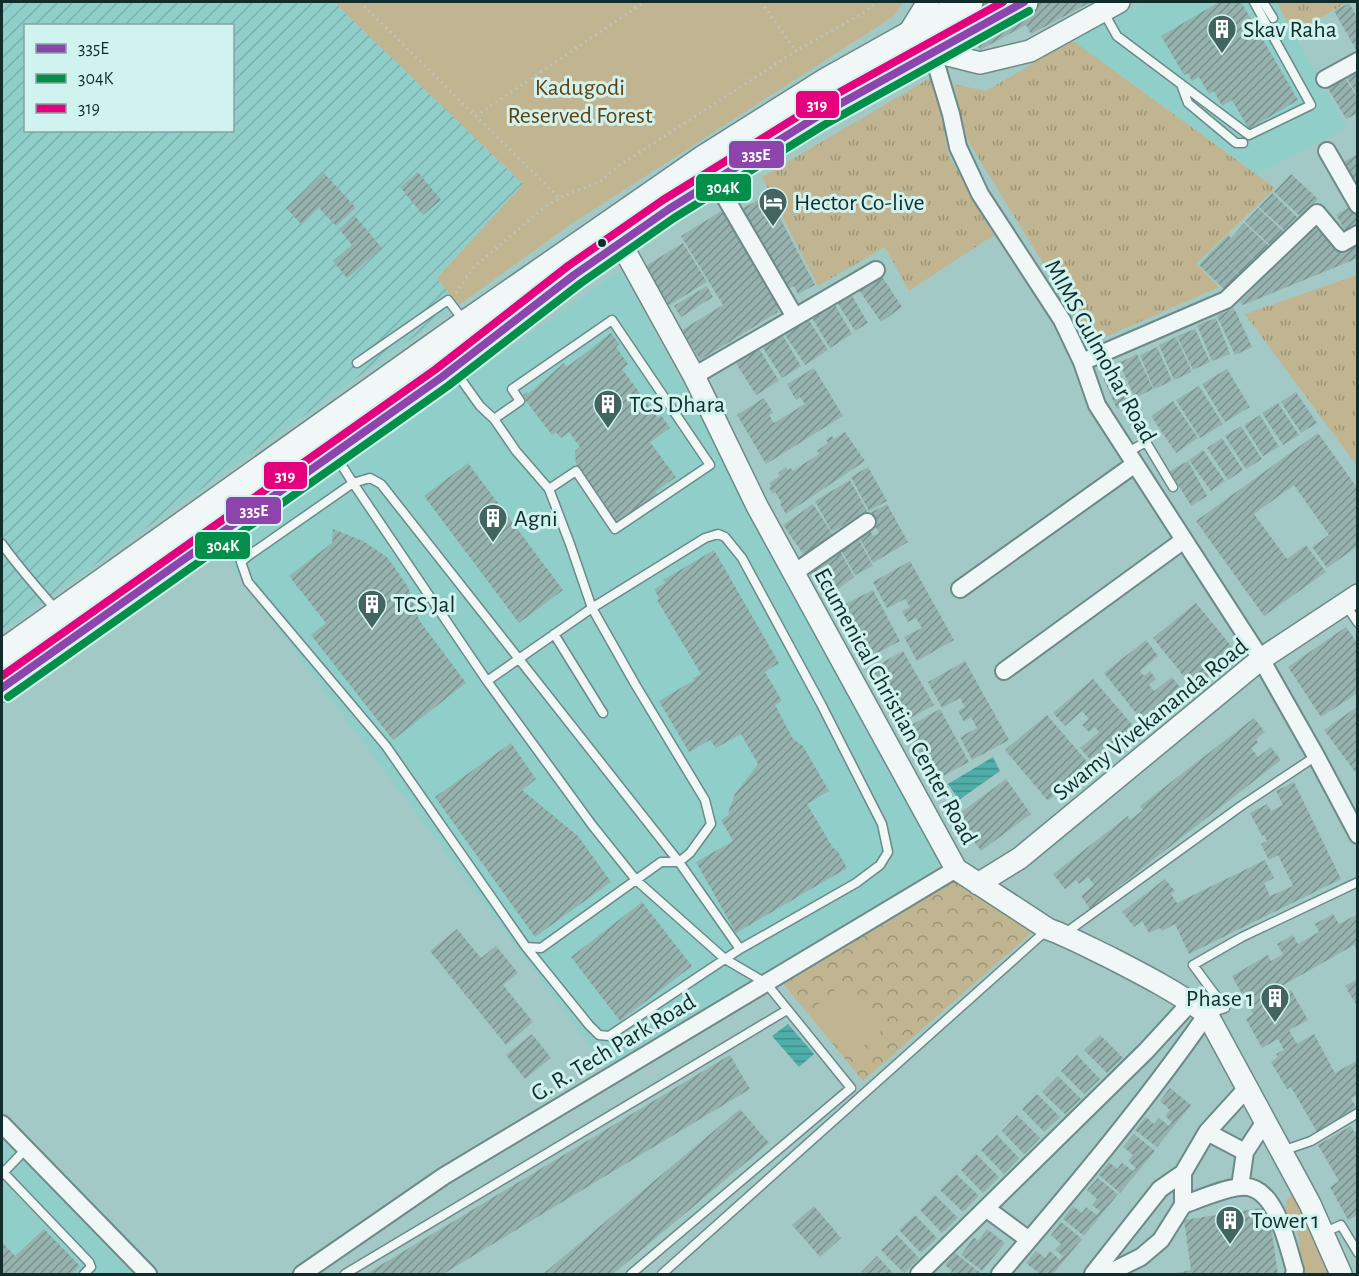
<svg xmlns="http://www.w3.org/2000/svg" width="1359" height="1276" font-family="'Alegreya Sans',sans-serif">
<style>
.built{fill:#90cec9}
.industrial{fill:url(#industrial-furrows);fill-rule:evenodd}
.grass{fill:url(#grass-tufts)}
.forest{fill:url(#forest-crowns)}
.park{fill:#c1b591}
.water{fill:url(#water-rules)}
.building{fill:url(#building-hatch)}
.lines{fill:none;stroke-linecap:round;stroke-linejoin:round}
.service-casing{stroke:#6b8a88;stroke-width:11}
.minor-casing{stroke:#6b8a88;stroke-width:20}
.tertiary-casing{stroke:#6b8a88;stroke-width:24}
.primary-casing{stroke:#6b8a88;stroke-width:30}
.path{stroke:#bcc6c6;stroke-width:3;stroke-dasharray:1.5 4.5;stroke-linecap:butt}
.service{stroke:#f1f7f6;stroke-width:8}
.minor{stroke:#f1f7f6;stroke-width:16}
.tertiary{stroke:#f1f7f6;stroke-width:21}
.primary{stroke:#f1f7f6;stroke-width:27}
.bus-1-casing{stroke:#d1f3ef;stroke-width:12}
.bus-2-casing{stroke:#d1f3ef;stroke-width:12}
.bus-3-casing{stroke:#d1f3ef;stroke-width:12}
.bus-1{stroke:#8e44ad;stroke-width:8}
.bus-2{stroke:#038e49;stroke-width:8}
.bus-3{stroke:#e5007d;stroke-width:8}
.bus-dot{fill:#102d2b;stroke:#d1f3ef;stroke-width:2}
.labels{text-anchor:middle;stroke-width:6;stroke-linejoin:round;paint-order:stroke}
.poi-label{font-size:24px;fill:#102d2b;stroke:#d1f3ef;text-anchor:start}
.park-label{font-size:24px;fill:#633f0d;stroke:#d1f3ef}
.street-label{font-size:24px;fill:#102d2b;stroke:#d1f3ef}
.line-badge{stroke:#d1f3ef;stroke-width:2}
.badge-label{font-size:16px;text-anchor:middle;font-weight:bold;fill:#fff}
</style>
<defs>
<pattern id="industrial-furrows" width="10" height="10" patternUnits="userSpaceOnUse" patternTransform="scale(1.5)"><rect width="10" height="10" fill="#90cec9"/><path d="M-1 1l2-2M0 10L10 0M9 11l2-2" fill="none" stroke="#7bb1ad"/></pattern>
<pattern id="grass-tufts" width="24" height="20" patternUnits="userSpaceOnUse" patternTransform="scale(1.5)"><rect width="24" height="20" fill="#c1b591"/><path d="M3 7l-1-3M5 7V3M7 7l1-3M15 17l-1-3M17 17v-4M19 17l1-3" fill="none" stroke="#9b9477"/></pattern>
<pattern id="forest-crowns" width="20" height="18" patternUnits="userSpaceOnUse" patternTransform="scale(1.5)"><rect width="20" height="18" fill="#c1b591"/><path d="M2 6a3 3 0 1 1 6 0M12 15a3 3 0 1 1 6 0" fill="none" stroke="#9b9477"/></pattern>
<pattern id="water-rules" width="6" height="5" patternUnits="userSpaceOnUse" patternTransform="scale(1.5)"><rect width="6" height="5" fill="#4faea9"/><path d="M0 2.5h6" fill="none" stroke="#408e8a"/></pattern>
<pattern id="building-hatch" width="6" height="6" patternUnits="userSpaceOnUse" patternTransform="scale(1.5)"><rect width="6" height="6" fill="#96b2ae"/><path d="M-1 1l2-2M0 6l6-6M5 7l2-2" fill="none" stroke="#79918e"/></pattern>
</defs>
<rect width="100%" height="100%" fill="#a3c9c6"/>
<path class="built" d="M1144,2H1276L1347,127L1257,174L1072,40Z
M621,270L942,865L606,1067L220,551Z
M2,1137L133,1274H2Z"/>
<path class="industrial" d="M2,2H334L523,184L437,277L459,305L2,631ZM26,26H232V130H26Z"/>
<path class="grass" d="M1276,2H1348L1294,33Z
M1072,40L1275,188L1196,264L1219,287L1092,343L966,138L954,84L986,91Z
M935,75L948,154L994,235L909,291L885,247L818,286L762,177Z
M1357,275H1358L1357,466L1245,314Z"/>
<path class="forest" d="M954,879L1035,930L863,1081L782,982Z"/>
<path class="park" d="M334,2H904L894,16L568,226L459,305L437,278L523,184Z
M845,981L886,1027L855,1053L815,1007Z
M1296,1192L1335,1274H1299V1237L1285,1208L1287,1199Z"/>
<path class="water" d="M993,757L1000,771L959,800L948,784Z
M788,1024L814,1054L799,1067L772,1036Z"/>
<path class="building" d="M954,2H1091L1031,34L1026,25L980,50Z
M1219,2H1241L1298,100L1249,129L1232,100L1222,106L1214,91L1209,94L1199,77L1192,81L1188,73L1184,75L1161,36Z
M1349,3L1358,18V53L1334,11Z
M1358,67V96L1345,75Z
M1343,75L1358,98V113L1346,119L1326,85Z
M1358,154V177L1352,180L1343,162Z
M418,172L441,200L423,215L400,187Z
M324,173L356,208L336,226L319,208L301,224L286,208Z
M1291,174L1318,199L1301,217L1274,192Z
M1272,193L1297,217L1284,230L1259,207Z
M768,195L815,285L798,294L794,286L785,291L743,208Z
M1351,206L1358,216V229L1348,235L1336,215Z
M1258,208L1284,232L1271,246L1245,222Z
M723,210L781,307L777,310L778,312L700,360L682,330L723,305L681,236Z
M355,216L382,248L347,278L333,261L352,245L339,229Z
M1244,223L1269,246L1256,261L1237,242L1254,260L1240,275L1213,250L1228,235L1231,238Z
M1312,225L1342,252L1351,242L1358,249V258L1243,305L1240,302Z
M683,243L707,282L668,306L644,267Z
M1213,250L1240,276L1226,291L1199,265Z
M879,272L902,307L881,322L857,287Z
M707,286L713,297L681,317L674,306Z
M848,289L868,323L855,331L834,297Z
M832,300L852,334L830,348L809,313Z
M1234,308L1252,347L1235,355L1217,316Z
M807,317L828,350L805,365L784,333Z
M1216,318L1230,354L1212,361L1197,325Z
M1195,329L1210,362L1193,370L1177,336Z
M780,331L801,366L782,378L760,343Z
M611,333L619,344L616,347L628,364L622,369L658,418L661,415L670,428L650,442L676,477L655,492L657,495L618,524L576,467L575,451L580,447L569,432L561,438L556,432L552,435L522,396L527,392L528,394L564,363L567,367Z
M1176,337L1192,372L1174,380L1159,345Z
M757,345L779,381L756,395L734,360Z
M1157,347L1172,381L1154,389L1140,355Z
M1137,354L1153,389L1135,398L1119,363Z
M814,368L843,416L766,464L737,415L764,398L773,413L769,415L774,423L805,404L800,397L796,400L787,384Z
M1118,368L1134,401L1117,409L1102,376Z
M1227,369L1250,407L1225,422L1202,384Z
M1199,386L1223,424L1200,438L1176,400Z
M1296,392L1317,423L1301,433L1281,402Z
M1173,401L1198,438L1176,453L1151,416Z
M1278,403L1299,435L1283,445L1262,413Z
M1260,415L1279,447L1263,456L1244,425Z
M1241,426L1262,459L1246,469L1225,436Z
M845,432L865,461L786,514L780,504L782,503L775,492L773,494L769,488L771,486L769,483L780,476L778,473L786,467L788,470L791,468L793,471L819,454L817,451L828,443L826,440L832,436L834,439Z
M1318,433L1358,489V546L1327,568L1312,547L1329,535L1294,485L1254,514L1287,559L1306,545L1326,572L1264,616L1196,521Z
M1222,438L1243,470L1228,480L1207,448Z
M1203,450L1225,481L1211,491L1189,460Z
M1188,461L1207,496L1191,506L1170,471Z
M468,463L563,590L519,623L424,496Z
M868,467L887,501L869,511L851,477Z
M850,480L867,511L832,532L815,501Z
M813,504L833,535L804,555L783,525Z
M887,504L908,542L873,563L858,535L869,528L873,536L879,533L868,514Z
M333,529L363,541L387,557L408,587L419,620L466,683L393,740L311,635L326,623L289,576L332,543Z
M857,536L873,566L855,575L839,546Z
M838,547L854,577L825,599L808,569Z
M714,550L779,663L765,672L782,701L775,705L793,739L803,746L829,791L807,804L833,848L837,850L847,868L736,933L696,862L733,841L721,820L729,815L728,813L735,794L758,764L741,734L716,748L710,740L689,752L659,701L694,680L693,678L701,674L657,600L659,598L654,589L665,583L663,580Z
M910,561L954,640L917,661L904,637L922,628L916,618L908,622L902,611L910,607L905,599L887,608L873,582Z
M873,590L900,641L865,660L837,608Z
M1196,603L1237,653L1194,689L1153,638Z
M1346,627L1358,644V693L1321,717L1288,667Z
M1146,640L1158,656L1140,671L1144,676L1150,671L1156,679L1149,685L1154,691L1172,677L1183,691L1143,722L1104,673Z
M903,651L934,705L901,723L871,669Z
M965,661L1009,740L972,760L960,737L977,728L971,717L964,722L958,711L965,707L960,698L942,708L928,682Z
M1093,679L1136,729L1094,764L1080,748L1099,732L1095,727L1089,732L1082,725L1089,719L1082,711L1065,726L1053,713Z
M1358,706V776L1324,730Z
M940,709L969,762L934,781L906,728Z
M1047,715L1090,765L1048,801L1005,750Z
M1254,718L1265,732L1256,739L1258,743L1251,748L1258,757L1271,747L1281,760L1090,909L1081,896L1094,885L1088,877L1079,884L1076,880L1065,889L1053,874L1128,816L1130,820L1143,810L1140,806Z
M511,743L536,779L522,790L578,836L611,882L535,937L435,797Z
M1006,779L1031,814L981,851L956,816Z
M1294,782L1341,879L1189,954L1175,924L1162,931L1160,928L1149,933L1142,921L1134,927L1122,912L1165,879L1175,891L1171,894L1177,903L1265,860L1274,878L1264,883L1270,896L1293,886L1278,855L1269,860L1261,844L1267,841L1264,835L1262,836L1250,813L1267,804L1271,811L1283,805L1276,791Z
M642,902L692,966L620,1021L571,957Z
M1333,914L1339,924L1358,914V952L1354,945L1282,986L1286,993L1291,990L1308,1020L1289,1030L1297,1044L1314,1034L1335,1073L1358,1060V1095L1351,1098L1357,1109L1317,1132L1291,1087L1287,1089L1271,1062L1278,1057L1276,1054L1284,1050L1278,1039L1262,1048L1246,1019L1253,1014L1232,976L1268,955L1271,961L1283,954L1277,944L1293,935L1298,944L1319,932L1315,924Z
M457,929L481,958L496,946L518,973L503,985L533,1022L506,1045L430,951Z
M1358,979V1008L1345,986Z
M532,1034L551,1058L525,1079L506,1055Z
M1100,1035L1123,1058L1107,1073L1084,1050Z
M730,1055L750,1089L443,1274H366Z
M1077,1055L1100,1079L1084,1094L1061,1071Z
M1058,1076L1081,1099L1065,1114L1042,1092Z
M1170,1088L1191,1105L1157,1147L1135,1130L1146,1117L1154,1124L1159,1118L1169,1126L1172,1122L1165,1116L1170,1110L1160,1101Z
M1037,1094L1060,1117L1044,1132L1022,1109Z
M740,1109L769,1143L613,1274H543Z
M1017,1115L1040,1138L1024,1154L1002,1131Z
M1351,1126L1354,1132L1358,1131V1215L1348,1220L1330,1187L1339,1181L1318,1145Z
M1134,1134L1155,1151L1120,1193L1099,1175L1109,1162L1117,1169L1122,1163L1133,1171L1136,1168L1128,1161L1133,1155L1123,1147Z
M997,1135L1019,1158L1004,1174L981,1150Z
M976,1154L999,1177L983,1193L961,1170Z
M956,1174L979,1196L963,1212L940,1190Z
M1098,1178L1118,1194L1084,1236L1063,1219L1073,1206L1082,1213L1086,1207L1097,1215L1100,1211L1092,1205L1097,1199L1087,1190Z
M935,1195L958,1218L942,1233L920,1210Z
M814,1206L841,1238L820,1257L792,1225Z
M1268,1207L1278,1274H1172L1191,1270L1184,1220Z
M915,1215L937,1238L921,1253L899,1230Z
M1061,1222L1082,1239L1053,1274H1040L1026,1263L1036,1251L1045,1258L1050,1251L1060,1260L1063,1256L1055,1250L1061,1244L1051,1235Z
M44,1229L80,1266L71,1274H2V1242L15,1256Z
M987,1229L1005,1243L982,1271L961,1255L974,1237L978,1241Z
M897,1235L919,1258L904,1273L881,1250Z
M955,1253L982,1274H949L952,1271L945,1265Z
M877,1256L894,1274H864L861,1272Z"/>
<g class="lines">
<g class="service-casing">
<path id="service" d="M1263,2L1273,18
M1103,11L1117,36L1249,135L1311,105L1254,2
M1181,84L1188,103L1236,143H1243
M357,363L448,300L464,321
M455,371L480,406L494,419L516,451L549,489L570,544L592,608L635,684L705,800L711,824L690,853L679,862H661L541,948L526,947L386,746L248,582L241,562L248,556L353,483L487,681L592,608L705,538L718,534L725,537L742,558L821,704L882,824L888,852L880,865L856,883L740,949L609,1036L599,1035L589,1025L526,947
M1130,410L1146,442L1173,487
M494,419L520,401L512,389L612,320L710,465L615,529L576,471L549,489
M1128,452L1146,442
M337,458L353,483L370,478L381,484L679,862L740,949
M2,544C24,575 51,603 76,633
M1345,604L1358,623
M554,634L603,713
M487,681L592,825L636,880L725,959L766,983L851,1088L631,1274
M1064,934L1241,806L1316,756
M1207,1014L1225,1008L1193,965L1242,937L1358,882
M1282,1151L1311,1141L1358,1113
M2,1171L89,1262L91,1267L84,1274
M2,1174L26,1149
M1323,1233L1341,1225L1358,1253
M345,1274L787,1010
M662,1274L1048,929"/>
</g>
<g class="minor-casing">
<path id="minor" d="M932,51L951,114L958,147L980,194L1062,320L1082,362L1097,405L1261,659L1316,756L1358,835
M1325,79L1358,61
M1327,151L1358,205
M715,180L795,317
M1082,362L1226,300L1317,213L1342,243L1358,234
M694,376L876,270
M794,573L867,522
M960,589L1135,464
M1004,671L1184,540
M2,1124L148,1274
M1207,1132L1245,1152
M1240,1187L1245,1152L1266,1120
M1183,1205C1200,1199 1224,1188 1241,1187C1276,1183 1287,1245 1295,1270L1294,1274
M987,1209L1029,1240
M302,1274L444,1176L956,869
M919,1274L1146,1051L1191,1002
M1000,1274C1072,1190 1143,1106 1207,1014
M1093,1274L1160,1189L1183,1173
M1107,1274L1141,1257L1161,1240L1183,1205V1173L1207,1132L1247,1088"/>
</g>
<g class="tertiary-casing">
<path id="tertiary" d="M907,36L928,2
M932,51L980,63L1030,51L1119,2
M620,242L694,376L757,506L956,869L1048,929C1070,937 1090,948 1111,958C1144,975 1177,992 1207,1014L1310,1204L1341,1274
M978,884L1020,858L1261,659L1358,595"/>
</g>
<g class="primary-casing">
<path id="primary" d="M2,654L466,324L701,161L828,81L969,2
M2,688C149,585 296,482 442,377C502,333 558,284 620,242C749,153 885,76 1024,2"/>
</g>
<path class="path" d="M360,2L559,198
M761,2L796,51
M476,116L644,2
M456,293L474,267L546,206L559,198L601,181L620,165L796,51L863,13L878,2"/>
<use href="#service" class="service"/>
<use href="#minor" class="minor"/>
<use href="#tertiary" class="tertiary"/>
<use href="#primary" class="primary"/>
<g class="bus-1-casing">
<path id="bus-1" d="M2,688L442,377L574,275L669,209L818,116L1024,2"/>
</g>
<g class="bus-2-casing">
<path id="bus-2" d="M8,697L448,386L581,283L674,218L824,125L1029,11"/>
</g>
<g class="bus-3-casing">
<path id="bus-3" d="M2,676L436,369L568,266L663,200L813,107L1003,2"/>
</g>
<use href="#bus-1" class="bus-1"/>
<use href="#bus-2" class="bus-2"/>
<use href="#bus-3" class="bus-3"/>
</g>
<defs>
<g id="building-pin" transform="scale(1.5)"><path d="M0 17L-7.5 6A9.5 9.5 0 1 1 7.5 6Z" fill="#436461" stroke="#d1f3ef"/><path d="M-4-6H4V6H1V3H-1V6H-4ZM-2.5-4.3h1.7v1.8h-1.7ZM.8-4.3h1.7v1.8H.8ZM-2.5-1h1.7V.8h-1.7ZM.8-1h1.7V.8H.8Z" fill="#fff"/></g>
<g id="hotel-pin" transform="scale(1.5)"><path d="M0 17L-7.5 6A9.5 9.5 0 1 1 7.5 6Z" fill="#436461" stroke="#d1f3ef"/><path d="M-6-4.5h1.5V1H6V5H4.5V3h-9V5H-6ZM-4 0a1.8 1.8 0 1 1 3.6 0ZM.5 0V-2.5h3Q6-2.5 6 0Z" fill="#fff"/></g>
</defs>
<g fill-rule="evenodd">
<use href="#building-pin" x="1222" y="29"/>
<use href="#hotel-pin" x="773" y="202"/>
<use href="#building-pin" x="608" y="404"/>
<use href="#building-pin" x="493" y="518"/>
<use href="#building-pin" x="372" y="604"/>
<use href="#building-pin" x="1275" y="998"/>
<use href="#building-pin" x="1230" y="1220"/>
</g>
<circle class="bus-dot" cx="602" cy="243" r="5"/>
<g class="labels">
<g class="poi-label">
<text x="1243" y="37">Skav Raha</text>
<text x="794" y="210">Hector Co-live</text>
<text x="629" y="412">TCS Dhara</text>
<text x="514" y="526">Agni</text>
<text x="393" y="612">TCS Jal</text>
<text x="1254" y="1006" text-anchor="end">Phase 1</text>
<text x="1251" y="1228">Tower 1</text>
</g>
<g class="park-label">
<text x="580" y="95">Kadugodi<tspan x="580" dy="28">Reserved Forest</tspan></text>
</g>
<g class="street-label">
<text transform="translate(1101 351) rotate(61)" y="8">MIMS Gulmohar Road</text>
<text transform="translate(896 706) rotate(61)" y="8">Ecumenical Christian Center Road</text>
<text transform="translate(1150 719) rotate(-39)" y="8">Swamy Vivekananda Road</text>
<text transform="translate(613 1047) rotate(-31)" y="8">G. R. Tech Park Road</text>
</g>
</g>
<g class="line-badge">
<rect x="795" y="90" width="45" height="29" rx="6" fill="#e5007d"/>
<rect x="728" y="140" width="57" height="29" rx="6" fill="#8e44ad"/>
<rect x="695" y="173" width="57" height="29" rx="6" fill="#038e49"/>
<rect x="263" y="461" width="45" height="29" rx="6" fill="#e5007d"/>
<rect x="225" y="496" width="57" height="29" rx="6" fill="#8e44ad"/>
<rect x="194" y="531" width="57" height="29" rx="6" fill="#038e49"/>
</g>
<g class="badge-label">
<text x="817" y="110">319</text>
<text x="756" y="160">335E</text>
<text x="723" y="193">304K</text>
<text x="285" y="481">319</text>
<text x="254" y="516">335E</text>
<text x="223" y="551">304K</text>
</g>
<rect width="1359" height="1276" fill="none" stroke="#102d2b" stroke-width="6"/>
<rect x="24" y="24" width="210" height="108" fill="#d1f3ef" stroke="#84a4a1" stroke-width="1.5"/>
<rect x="36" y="44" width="30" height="9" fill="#8e44ad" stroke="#84a4a1" stroke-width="1.5"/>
<text x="78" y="54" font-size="18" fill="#102d2b">335E</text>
<rect x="36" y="74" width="30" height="9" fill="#038e49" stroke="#84a4a1" stroke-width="1.5"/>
<text x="78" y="84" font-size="18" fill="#102d2b">304K</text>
<rect x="36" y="104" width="30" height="9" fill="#e5007d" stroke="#84a4a1" stroke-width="1.5"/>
<text x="78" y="114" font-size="18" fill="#102d2b">319</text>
</svg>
